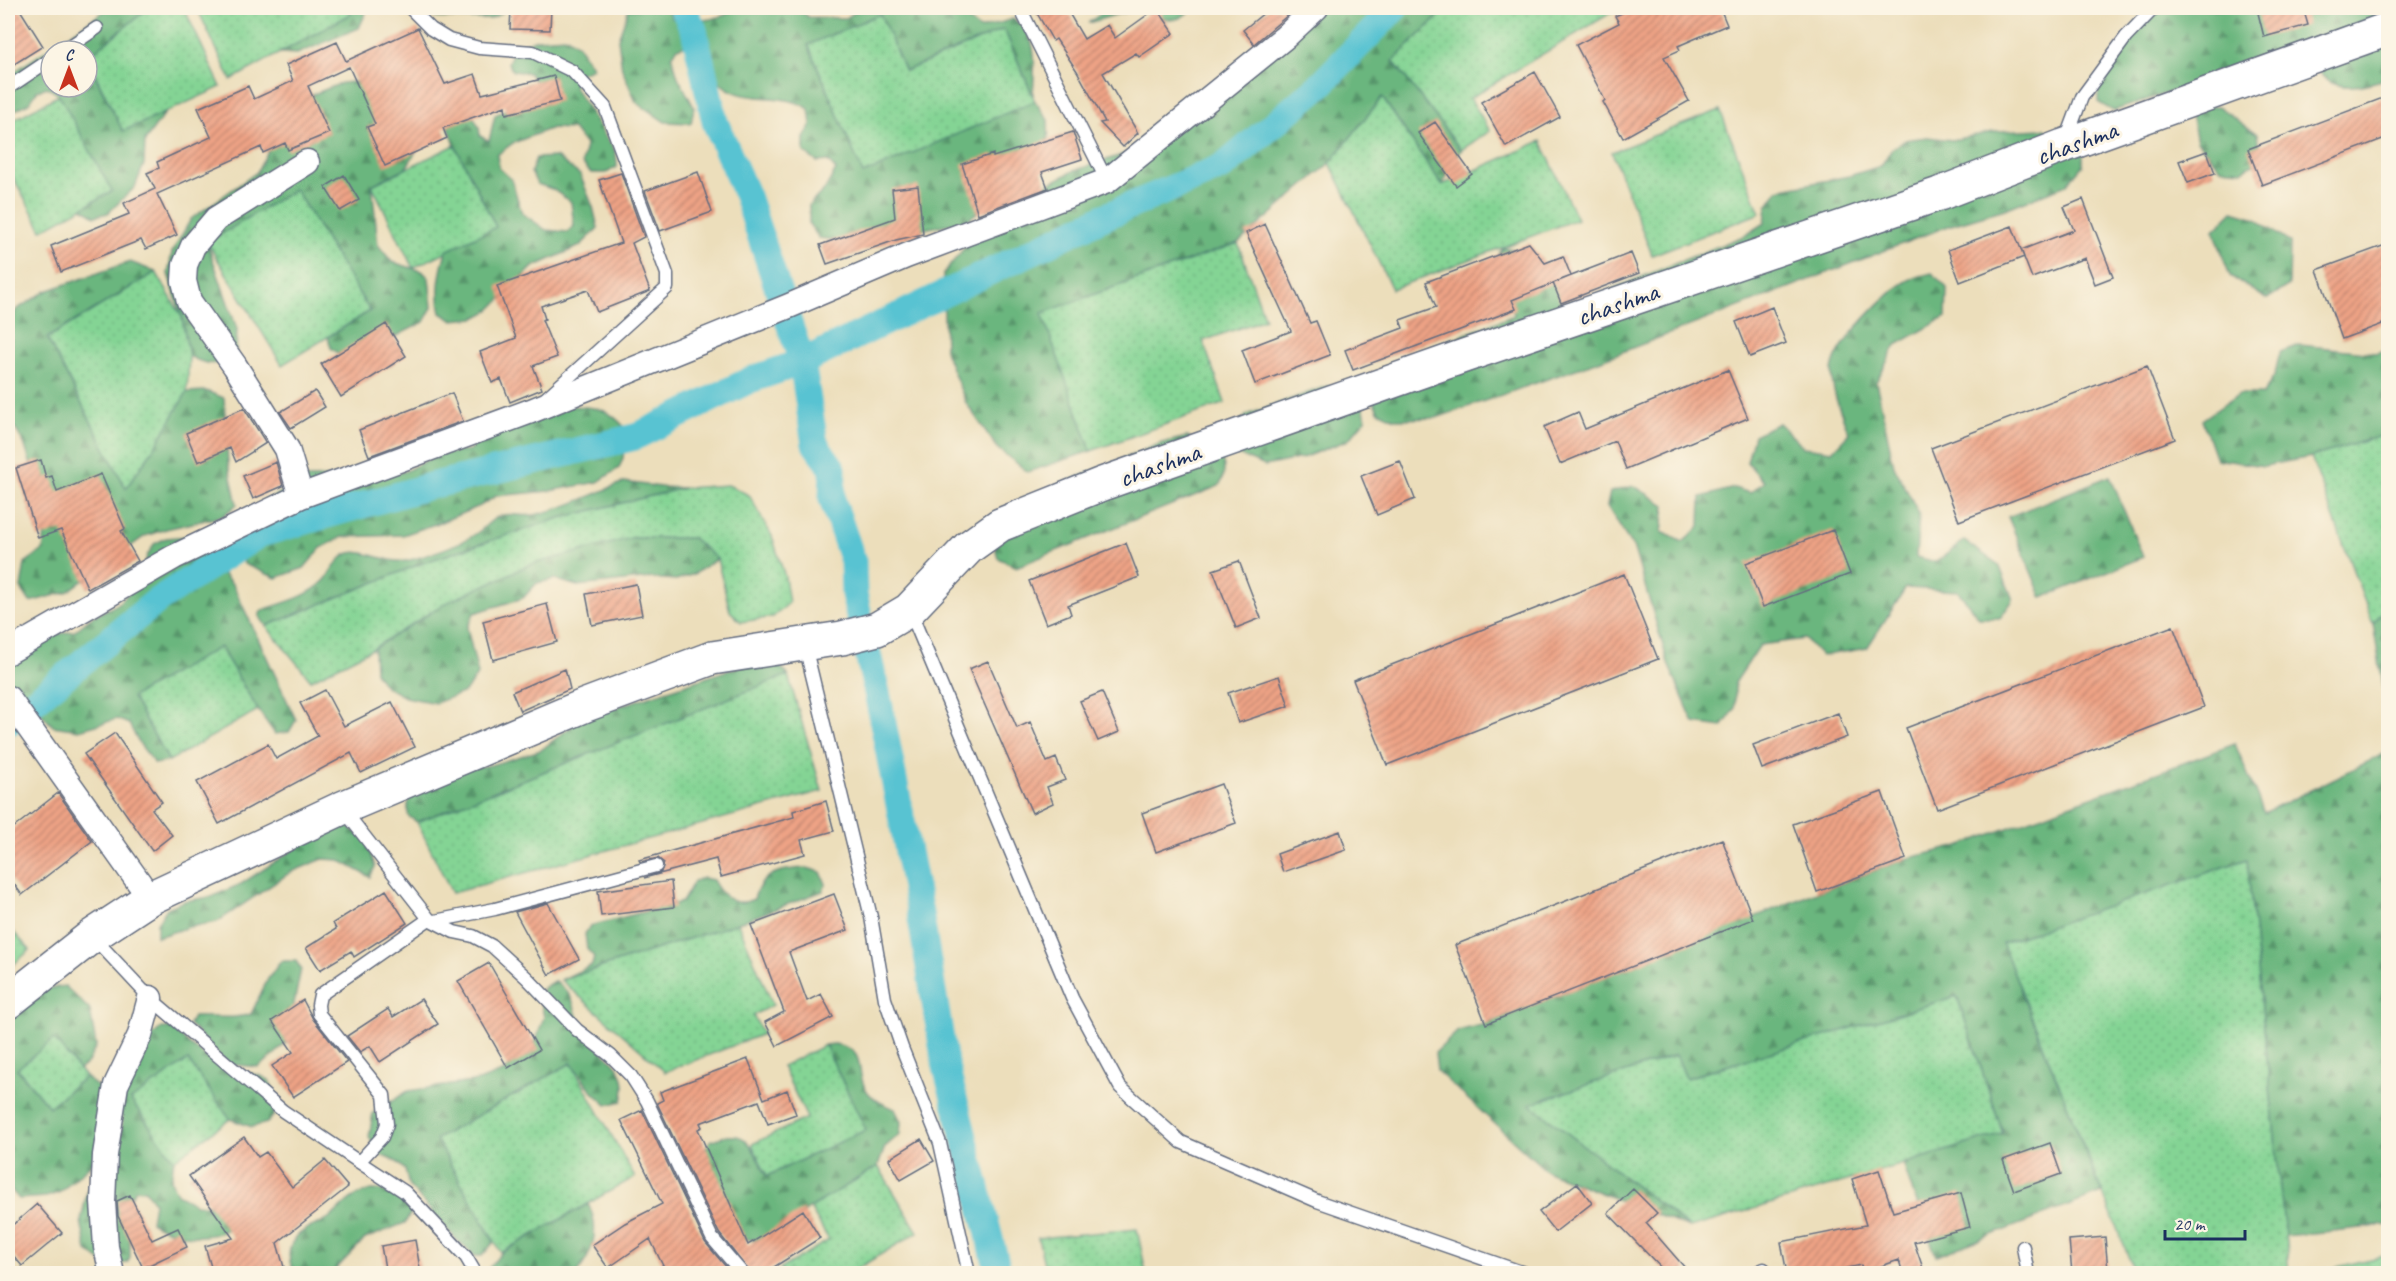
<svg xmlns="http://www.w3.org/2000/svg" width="2396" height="1281" font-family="Caveat,sans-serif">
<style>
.grass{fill:url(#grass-dots);stroke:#508279;stroke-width:1.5}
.forest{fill:url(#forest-firs);stroke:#43726e;stroke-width:1.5}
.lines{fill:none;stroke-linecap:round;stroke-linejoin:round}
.canal{stroke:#58c3d2;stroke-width:27}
.building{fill:url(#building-hatch)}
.lane-casing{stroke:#646c7f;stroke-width:15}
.street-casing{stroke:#646c7f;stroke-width:27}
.secondary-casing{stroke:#646c7f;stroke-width:36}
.lane{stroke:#fff;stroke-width:12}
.street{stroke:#fff;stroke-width:24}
.secondary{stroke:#fff;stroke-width:33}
.labels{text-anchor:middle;stroke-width:6;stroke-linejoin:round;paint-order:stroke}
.street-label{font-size:28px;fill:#1b2f5e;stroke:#fcf5e5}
</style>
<defs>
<pattern id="grass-dots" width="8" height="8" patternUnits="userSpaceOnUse" patternTransform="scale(1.5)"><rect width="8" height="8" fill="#84d494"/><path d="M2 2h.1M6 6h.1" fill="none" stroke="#71b682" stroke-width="1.8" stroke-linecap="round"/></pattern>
<pattern id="forest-firs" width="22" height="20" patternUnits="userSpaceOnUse" patternTransform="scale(1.5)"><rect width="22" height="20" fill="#6bb67e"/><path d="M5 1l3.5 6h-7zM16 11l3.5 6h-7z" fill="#57946a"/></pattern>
<pattern id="building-hatch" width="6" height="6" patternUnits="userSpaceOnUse" patternTransform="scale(1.5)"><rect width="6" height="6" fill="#eea385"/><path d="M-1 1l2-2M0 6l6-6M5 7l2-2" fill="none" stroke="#c08570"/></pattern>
</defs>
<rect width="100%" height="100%" fill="#fcf5e5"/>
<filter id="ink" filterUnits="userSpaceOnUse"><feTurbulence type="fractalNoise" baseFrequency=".0167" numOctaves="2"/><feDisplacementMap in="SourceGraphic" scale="12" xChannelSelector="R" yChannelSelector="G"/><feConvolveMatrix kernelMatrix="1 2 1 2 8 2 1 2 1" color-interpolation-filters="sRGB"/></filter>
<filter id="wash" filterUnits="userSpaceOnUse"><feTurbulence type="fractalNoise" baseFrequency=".008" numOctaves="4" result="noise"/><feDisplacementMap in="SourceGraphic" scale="24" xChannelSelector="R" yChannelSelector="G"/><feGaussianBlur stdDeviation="1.35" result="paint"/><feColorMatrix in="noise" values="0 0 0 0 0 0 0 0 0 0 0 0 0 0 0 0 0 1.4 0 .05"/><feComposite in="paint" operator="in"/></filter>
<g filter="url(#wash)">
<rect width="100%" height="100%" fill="#ecdebb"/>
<path class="grass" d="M149,8H184L221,87L123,132L87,57Z
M197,8H348L351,14L231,80Z
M1447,8H1619L1470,98L1490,131L1461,150L1393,61Z
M880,13L905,71L1004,29L1035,101L863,175L808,44Z
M59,95L113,191L42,230L8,168V123Z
M1382,97L1442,185L1541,141L1577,219L1392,289L1330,163Z
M1720,110L1760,213L1652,255L1612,152Z
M455,145L496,227L413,268L372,185Z
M295,189L370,311L282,365L207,242Z
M1238,243L1265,319L1203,341L1225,403L1091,451L1041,313Z
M156,272L182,317L189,356L187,392L157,444L126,489L47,338Z
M2388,434V605L2373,624L2311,457Z
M728,485L749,495L772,536L785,577L789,603L773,617L741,622L730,611L717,559L692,538H631L446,603L374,648L311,680L266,626L425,562L560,518L684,488Z
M220,646L258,710L169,761L132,697Z
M788,675L822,791L452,893L417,822Z
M2247,859L2289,1273H2135L2002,943Z
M738,923L773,1005L753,1015L763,1034L665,1072L561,980Z
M8,926L30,950L8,969Z
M1957,996L2003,1134L1690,1228L1530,1104L1677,1055L1686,1078Z
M54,1038L85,1077L49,1107L17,1068Z
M825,1045L866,1130L767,1176L752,1144L807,1118L782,1066Z
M188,1060L230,1119L174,1160L130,1100Z
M571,1063L635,1177L501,1253L436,1139Z
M878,1166L918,1232L850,1273H783L780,1269L829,1240L810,1208Z
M1137,1229L1146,1273H1046L1038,1238Z
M2388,1255V1273H2335L2333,1268Z"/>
<path class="forest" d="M105,8H149L87,57V51H51V87H87V60L123,131L165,113L145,141L144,164L135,187L108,213L95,216L82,208L112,191L59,95L47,87L37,91L29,103L8,114V76L103,12Z
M348,8H368L359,28L297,54L280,53L351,14Z
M409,8H504L502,13L490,19L437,18Z
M629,8H667L672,18C687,24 725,20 735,8H798L808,17L846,18L861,8H957L962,16L980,29L1013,19C1041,36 1034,68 1033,96L1004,29L905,71L880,14L808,45L863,174L1035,101L1048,120L1049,157L966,221L856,242L819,238L809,224V205L825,189L836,170L828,161L817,162L804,152V138L811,125L809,109C782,89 740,108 717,79C711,72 709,60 706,52L689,44L677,48L672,57L678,77L694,107L691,123L665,122L636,102L622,69L618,39Z
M1109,8H1192C1171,33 1158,9 1135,11C1119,12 1103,19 1088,23Z
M1306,8H1447L1393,61L1461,150L1442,185L1382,97L1330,163L1238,243L1042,313L1091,451L1028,472L998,449L966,403L945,351L943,274L992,214L1073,171L1137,150Z
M2161,8H2388V20L2113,111L2098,102L2099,80L2129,41Z
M2388,36V78C2367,85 2333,95 2319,71Z
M567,37L578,45L593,68L581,73L574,87C582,101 592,114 600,128C609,145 617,144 617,167L606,173H591L582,163L586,146L573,129L552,128L513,143L497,155L499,168L511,179L522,213L546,230L567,232L574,226L571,202L552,189L537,184L531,172L536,158L556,157L580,175L593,207L598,228L580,246L533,267L490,310L475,318L452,320L441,313C436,291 440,273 446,251L496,227L455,145L446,120L469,109L479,127L480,136L489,141L495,115L531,99L539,87L529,73L513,71L508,63L515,47L537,39Z
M419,76L427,133L406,168L372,185L378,245L392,262L422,271L429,278L432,307L424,322L365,352L345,358L331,348L328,337L370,311L295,189L207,243L237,329L236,353C218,366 209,367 189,356L182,317L168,274L172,252L191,219L257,172L282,124L314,94L342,83Z
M2218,106L2257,134L2261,159L2243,170L2221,168L2197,141L2192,119L2187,107Z
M2045,129L2083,153V165L2066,185L2005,209L1951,225L1596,362L1436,418L1395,419L1378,411L1370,393L1382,371L1399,360L1514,315L1499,254L1503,248L1515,249L1575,302L1582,301L1746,235L1765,223L1767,206L1778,190L1849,176L1881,166L1892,149L1905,140L1927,137L1952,140L1998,131Z
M2233,211L2253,217L2290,243L2289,285L2267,299L2230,276L2214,230Z
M130,262L156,272L47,338L126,488L157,444L187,392L206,391L224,398L228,464L237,504L223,516L166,529L145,536L67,592L30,602L21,588L25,563L43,550L47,515L24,443L10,420L8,403V327L16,310L46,291Z
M1932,273L1947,288L1946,317L1896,345L1876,382L1894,466L1919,514L1916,557L1936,562L1964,541L1999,565L2013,600L2000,618H1979L1958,591L1906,588L1867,648L1821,656L1805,639L1760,645L1735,683V709L1722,727L1694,723L1669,666L1634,549L1607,506L1610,492L1634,486L1665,505L1662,532L1683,542L1700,527L1701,497L1734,488L1750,493L1764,482L1747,462L1754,435L1779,423L1803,447L1832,451L1849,433C1842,416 1828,384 1833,366C1839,341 1887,292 1909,280C1916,276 1925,275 1932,273Z
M2300,345L2375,353L2388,349V434L2311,457L2264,466L2216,459L2202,420L2239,394H2263L2275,374L2280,352Z
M1327,386L1352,394L1362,401L1366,419L1348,440L1302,458L1265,466L1238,455C1231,437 1231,429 1247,415Z
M567,406C595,407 607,406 626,429L623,458L619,468L598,482L549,491L496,496L480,506L441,522L403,535L342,537L321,548L304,568L276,578L244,564L239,534L258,506L305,478L384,476L406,471L437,455L470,450L479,437Z
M1187,437C1211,450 1235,456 1219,486L1016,567L998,558L994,543L1023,499L1162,443Z
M2110,476L2143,557L2042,598L2008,517Z
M624,482L661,487L684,488L560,518L425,562L266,626L259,616L262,610C283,603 308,597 324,581C333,572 335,560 347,554C362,547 387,564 405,561C421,558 464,543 477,533C486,527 491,518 503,515C512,513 524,517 534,515C566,508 594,494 624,482Z
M190,536L233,585L296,720L289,732L275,734L258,710L220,647L132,697L169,761L155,764L139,743L129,724L117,719L79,730L53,726L20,692L8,683V643L75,631L92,617L118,604L140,582L147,556L154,544L166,538Z
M631,538H692L717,559L694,574L676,580L651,578L577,586L555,579L537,583L523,598L474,613L467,628L478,674L465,692L436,703L405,697L385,686L375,672L374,648L446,603L529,565Z
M2388,605V715L2373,624Z
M762,659L779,665L788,675L417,822L408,816V801L416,791L454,771L491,765L541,750L581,719Z
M2235,744L2264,813L2388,752V1225L2285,1236L2247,859L2002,943L2102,1193L1936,1256L1903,1164L2003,1133L1957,996L1686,1078L1676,1055L1530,1104L1690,1228L1548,1172L1437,1071L1435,1053L1458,1031L1486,1024L1817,892L1906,859L1959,846Z
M347,826L366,839L375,867L370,877L339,860L323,859L291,872L217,922L189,927L157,937V923L167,908L184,901L211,897L241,884L327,828Z
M807,868L821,872L826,884L823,891L738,923L561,980L592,965L594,957L587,949L585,934L590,926L682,902L694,881L703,878L713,880C722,897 735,908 754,899C762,872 781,869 807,868Z
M281,961H296L301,969L286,1043L271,1058L258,1067L228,1064L189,1024L193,1017C213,1016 233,1020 251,1014L268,979Z
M554,981C580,997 571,1012 584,1032C602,1058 632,1063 622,1101L607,1105L593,1092L571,1063L436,1139L494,1242L482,1256H475L456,1239L409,1186L405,1170L397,1162L378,1154L369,1137L373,1113L408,1091L479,1081L505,1071L535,1043L544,1017L540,996L543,988Z
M65,986L90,1010L96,1046L88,1062L79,1070L54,1039L17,1069L49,1107L85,1077L108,1095L99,1157L60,1192L46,1197L19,1199L8,1186V1020L45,989Z
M161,1028H171L191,1046L219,1065L261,1076L269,1080L276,1096L274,1115L267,1123L252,1127L230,1119L188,1060L131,1100L174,1160L171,1180L177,1194L196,1204L231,1208L230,1227C208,1243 173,1236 151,1222L154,1202L145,1190L136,1189L129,1200L130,1258L127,1263L106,1265L87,1251L81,1221L87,1191L106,1166L121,1141L122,1120L118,1095L137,1062L147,1051L151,1037Z
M835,1044C870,1051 853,1070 867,1091C873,1100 886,1105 895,1109L901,1122L900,1134L885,1147L878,1166L810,1208L767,1241L745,1239L703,1154L710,1141C749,1125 751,1147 767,1176L866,1130L825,1045Z
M372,1190C390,1190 403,1196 411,1213L405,1223L365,1239L333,1272L295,1273C285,1257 288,1240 305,1230C313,1225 323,1224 330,1218C347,1203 348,1196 372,1190Z
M588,1204C601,1228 593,1253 577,1273H489V1268L501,1253Z"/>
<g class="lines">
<path class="canal" d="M683,8L694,30L715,122L747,196L802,362L815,444L833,469L832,499L853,561L854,594L878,697L920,913L945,1063L999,1274
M8,723L158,600L260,534L430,486L635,437L750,380L802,362L1104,217L1224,166L1319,86L1395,8"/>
</g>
<g id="blocks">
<path class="building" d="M8,8H19L43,46L8,68Z
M511,8H551L550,30L510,29Z
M1034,8H1066L1084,39L1107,25L1115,38L1157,8L1174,33L1139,57L1136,53L1103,73L1138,133L1123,147L1100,123L1105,122L1077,71L1056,39L1053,41Z
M1270,8H1296L1254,44L1243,30Z
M1633,8H1720L1727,25L1678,46L1680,50L1664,57L1689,101L1623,138L1603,102L1605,100L1576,45L1619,23L1615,16Z
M2279,8H2303L2308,25L2264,37L2258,13Z
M418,28L445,84L475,74L482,94L554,76L560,101L506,114L505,106L443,128L447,138L385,166L367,127L375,124L349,67L308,86L329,133L288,150L285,143L263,153L261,147L157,194L177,235L146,249L141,240L61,272L51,246L129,214L124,203L155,189L147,173L159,168L157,162L211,137L198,108L248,86L254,99L293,81L286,65L337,42L346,61Z
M1535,72L1560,117L1506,147L1481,102Z
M2388,96V137L2262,185L2248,149Z
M1435,122L1472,174L1456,186L1418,133Z
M1073,132L1082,159L1042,172L1048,188L978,214L962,164L993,154V157Z
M2207,151L2215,173L2188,183L2179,161Z
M698,172L712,212L660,231L645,191Z
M621,173L644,237L632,243L650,291L597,312L588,290L541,306L545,319L542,320L557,357L533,366L542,389L510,402L501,379L492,383L480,352L516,338L497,286L621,243L599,180Z
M344,175L359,200L340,211L325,187Z
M918,186L923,234L896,240L827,264L820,245L895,218L892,189Z
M2083,199L2113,277L2095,284L2085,258L2032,278L2021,250L2074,230L2064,207Z
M1265,224L1310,323L1316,321L1330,355L1255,384L1242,350L1291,331L1246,233Z
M2012,226L2024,257L1960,282L1948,250Z
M1529,243L1545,263L1563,256L1571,276L1512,300L1516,309L1353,370L1345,350L1403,328L1400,320L1436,307L1426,282Z
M2388,244V322L2342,339L2317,270Z
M1631,253L1639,273L1561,303L1553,283Z
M1772,307L1786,343L1750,357L1736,322Z
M386,324L406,356L341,397L321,364Z
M2147,366L2175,439L1959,521L1931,448Z
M1728,370L1748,418L1626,469L1615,441L1560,464L1544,427L1578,412L1585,429Z
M315,391L325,407L291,428L280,412Z
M452,393L463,421L369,456L359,430Z
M244,408L266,443L236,462L230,448L198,462L186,433Z
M41,460L46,478L52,476L57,492L101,474L125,529L121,531L138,561L88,589L61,530L38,538L16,468Z
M1400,461L1415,499L1377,515L1361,476Z
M276,462L283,486L253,499L243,476Z
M1833,530L1850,574L1763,607L1746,563Z
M1126,543L1139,577L1068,605L1071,614L1046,624L1029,581Z
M1239,561L1261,618L1236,628L1213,570Z
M1624,574L1658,659L1387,765L1353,680Z
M636,584L642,615L592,625L586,594Z
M547,604L557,642L493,660L483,621Z
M2173,626L2204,707L1937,809L1906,728Z
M988,661L1017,728L1030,722L1047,762L1056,758L1065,780L1047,787L1053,803L1032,813L969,669Z
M565,669L570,689L520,711L512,692Z
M1279,676L1289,706L1238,723L1228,693Z
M325,690L344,726L392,702L415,747L361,773L351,753L219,824L197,782L268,744L276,759L318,736L300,703Z
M1102,692L1119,732L1098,741L1080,701Z
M1838,713L1847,737L1762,769L1753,745Z
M115,733L162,802L152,809L172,835L152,851L84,754Z
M1221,784L1236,823L1156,852L1142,813Z
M1882,792L1906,859L1817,892L1793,824Z
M58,793L92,841L22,895L8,876V832Z
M826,801L834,831L801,840L805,854L721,877L716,859L644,878L661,872L664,863L658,858L640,862L639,860L794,817L793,811Z
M1340,831L1346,850L1283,872L1277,854Z
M1722,839L1753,919L1486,1024L1455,945Z
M671,881L674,907L601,916L598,891Z
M386,890L407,923L354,957L351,951L320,970L306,948L336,929L333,923Z
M834,894L848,930L789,952L807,1001L821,994L833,1017L777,1046L765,1022L784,1012L751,925Z
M548,903L579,959L549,975L515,912Z
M489,963L539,1050L508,1068L458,981Z
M421,999L438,1024L380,1062L370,1046L360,1052L347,1036L388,1009L393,1017Z
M303,1000L313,1019L347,1062L293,1097L272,1066L293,1052L272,1021Z
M748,1059L764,1099L787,1090L796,1114L768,1124L759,1101L700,1123L702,1127L698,1129L748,1245L803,1210L820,1238L763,1274H751L719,1233L657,1103L663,1100L660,1092Z
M642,1110L705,1242L732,1274H667L650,1239L608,1268L592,1245L625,1223L662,1204L621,1120Z
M244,1137L258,1157L266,1152L292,1187L325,1160L348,1187L277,1243L286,1274H213L205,1246L233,1238L189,1176Z
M921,1139L934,1161L901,1180L889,1159Z
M2050,1143L2061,1174L2014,1191L2003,1160Z
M1879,1170L1893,1212L1961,1193L1970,1227L1914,1242L1925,1274H1903L1899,1260L1864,1272L1861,1265L1818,1274H1787L1781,1242L1866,1225L1852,1179Z
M1577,1183L1592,1203L1555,1232L1539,1212Z
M1633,1189L1657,1213L1646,1223L1686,1269L1681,1274H1667L1608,1213Z
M130,1195L152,1240L178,1228L187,1247L143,1268L118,1216L117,1201Z
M37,1204L62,1233L22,1266L8,1249V1229Z
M2105,1237L2108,1270L2072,1273L2069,1240Z
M415,1240L420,1268L386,1274L381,1246Z"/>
</g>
</g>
<g filter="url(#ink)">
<use href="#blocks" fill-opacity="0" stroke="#646c7f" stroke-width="1.5"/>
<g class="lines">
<g class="lane-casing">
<path id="lane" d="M410,8L431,29L449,40L479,48L533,52L572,71L605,107L667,274V288L546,398
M1020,8L1107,181
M63,51L97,28
M8,88L51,59
M2066,140L2082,97L2126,37L2154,8
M910,611L1072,998L1120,1087L1181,1142L1317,1201L1527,1274
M805,646L871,917L885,999L902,1048L940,1143L969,1274
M429,919L454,932L473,936L492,946L527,978L577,1030L611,1056L631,1076L647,1101L712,1238L743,1274
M435,921L495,909L656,866
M92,936L150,998L283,1111L359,1162L382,1137L387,1124L384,1095L319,1014L318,1005L320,995L429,919L343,809
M359,1162L405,1192L466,1257L476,1274
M2023,1247L2028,1274
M1753,1274L1764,1269"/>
</g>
<g class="street-casing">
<path id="street" d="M301,496L287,449L235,366L189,301L184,281L185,265L193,246L216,219L307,162
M8,652L174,557L301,496L531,411L789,306L906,256L1107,181L1285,37L1316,8
M8,698L150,898
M112,1274L106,1247L103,1202L105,1155L116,1085L140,1035L150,998"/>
</g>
<g class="secondary-casing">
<path id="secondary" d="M8,1002L92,936L150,898L342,808L586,705L712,658L842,638L877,629L909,610L969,547L1000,525L1102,484L1464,356L1939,194L2063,146L2388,29"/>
</g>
<use href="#lane" class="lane"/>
<use href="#street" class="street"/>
<use href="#secondary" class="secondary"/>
</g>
</g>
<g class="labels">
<g class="street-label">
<text transform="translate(2076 142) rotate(-20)" y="10">сhashma</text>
<text transform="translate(1617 303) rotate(-19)" y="10">сhashma</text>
<text transform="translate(1159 464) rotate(-20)" y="10">сhashma</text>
</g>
</g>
<rect width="2396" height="1281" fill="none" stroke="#fcf5e5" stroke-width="30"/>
<g transform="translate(69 69)"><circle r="28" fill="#fcf5e5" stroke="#a2a6af" stroke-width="1.5"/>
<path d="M0-4.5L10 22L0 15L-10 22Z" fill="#c8321e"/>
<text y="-9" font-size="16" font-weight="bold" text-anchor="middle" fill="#1b2f5e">С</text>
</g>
<path d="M2165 1230v9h80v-9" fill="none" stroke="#1b2f5e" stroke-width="3"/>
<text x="2174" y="1230" font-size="18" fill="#1b2f5e" stroke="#fcf5e5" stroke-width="4.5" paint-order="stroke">20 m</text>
</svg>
